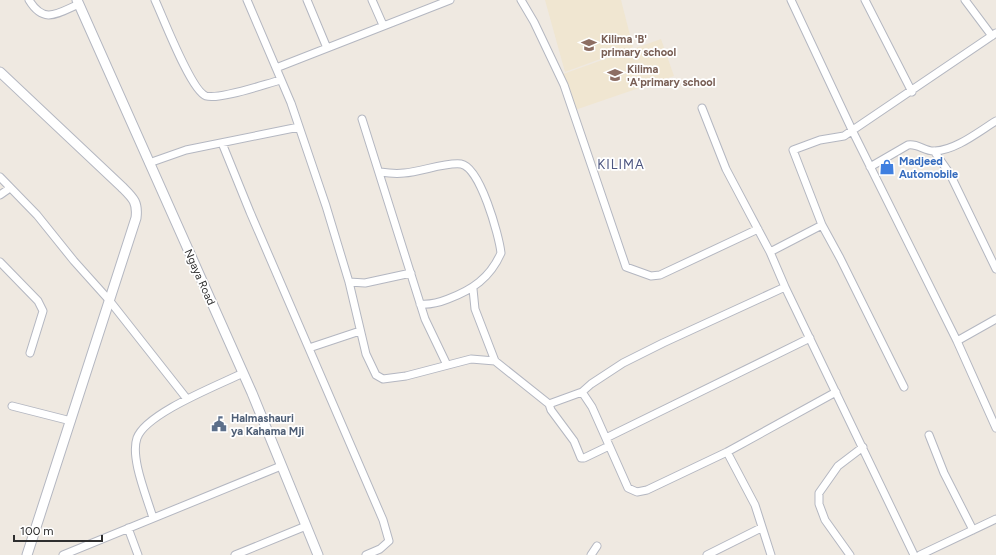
<svg xmlns="http://www.w3.org/2000/svg" width="996" height="555" font-family="Figtree,sans-serif">
<style>
.education{fill:#f0e6d1}
.lines{fill:none;stroke-linecap:round;stroke-linejoin:round}
.minor-casing{stroke:#b4b7c1;stroke-width:9}
.tertiary-casing{stroke:#b4b7c1;stroke-width:11}
.minor{stroke:#fff;stroke-width:7}
.tertiary{stroke:#fff;stroke-width:9}
.labels{text-anchor:middle;stroke-width:3.5;stroke-linejoin:round;paint-order:stroke}
.education-label{font-size:11px;font-weight:bold;fill:#785e54;stroke:#fff;text-anchor:start}
.shop-label{font-size:11px;font-weight:bold;fill:#366cbe;stroke:#fff;text-anchor:start}
.street-label{font-size:11px;fill:#2e2e2e;stroke:#fff}
.service-label{font-size:11px;font-weight:bold;fill:#4e5e75;stroke:#fff;text-anchor:start}
.quarter-label{font-size:13px;letter-spacing:1px;fill:#4d5680;stroke:#fff}
</style>
<rect width="100%" height="100%" fill="#efe9e1"/>
<path class="education" d="M545,0H621L633,47L565,72Z
M661,39L674,76L575,110L563,74Z"/>
<g class="lines">
<g class="minor-casing">
<path id="minor" d="M29,0C44,25 58,13 79,4
M155,0C163,17 191,91 206,96C220,100 265,84 281,80
M247,0L291,103L326,206L349,282L366,354L376,375L383,379L406,376L471,359L495,361L549,404L551,410L574,441L581,458H584L609,446
M307,0L327,48
M372,0L383,25
M521,0L534,22L564,85L626,267L651,276L660,275L758,229
M791,0L853,132L957,341L996,428
M865,0L912,92
M965,0L992,36
M276,68L450,0
M702,108L726,169L770,252
M362,119L425,319L447,365
M222,143L250,212L383,520L389,541L380,549L366,555
M934,151L950,174L996,269
M149,163L186,150L299,127
M870,167L908,145C918,143 925,152 935,151C956,150 978,132 996,121
M380,172C387,173 396,174 404,173C421,172 445,162 461,164C480,167 499,235 501,253C490,278 472,290 448,299C438,303 430,305 420,304
M0,177L37,215L74,261L109,300L187,399
M0,195L10,188
M822,225L840,258L904,387
M0,262L38,301L43,311L30,353
M349,282L365,283L411,273
M785,287L914,555
M473,289L475,309L495,361
M957,341L996,319
M309,348L360,331
M582,392L592,407L628,488L637,492L647,490L727,452L836,392
M549,404L582,392L591,384L623,363L663,343L785,287L770,252L822,225L793,150L820,140L844,136L996,33
M12,406L71,421
M929,435L944,473L973,530
M606,438L810,338
M727,452L755,505L771,555
M153,518C147,497 130,458 137,438C146,413 219,385 243,373
M128,528L138,555
M63,555L281,466
M235,555L306,526
M591,555L597,546
M707,555L761,528
M850,555L825,520L819,504V493L838,466L863,447
M920,555L996,519"/>
</g>
<g class="tertiary-casing">
<path id="tertiary" d="M77,0L252,393L318,555
M0,72L122,187C133,198 138,202 136,218L27,555"/>
</g>
<use href="#minor" class="minor"/>
<use href="#tertiary" class="tertiary"/>
</g>
<defs>
<g id="school-bare" transform="scale(1.2)"><path d="M0-5L7-2L0 1L-7-2ZM-4 1L0 2.5L4 1V4Q0 6-4 4Z" fill="#8d6e63" stroke="#fff" stroke-width="2.5" paint-order="stroke"/></g>
<g id="shop-bare" transform="scale(1.2)"><path d="M-5-2.5h2.3a2.7 3.5 0 0 1 5.4 0H5L5.5 6h-11ZM-1.5-2.5h3a1.5 2.3 0 0 0-3 0Z" fill="#3f7fe0" stroke="#fff" stroke-width="2.5" paint-order="stroke"/></g>
<g id="civic-bare" transform="scale(1.2)"><path d="M-.6-6.5H3V-4.5H.6V-3L4-1V1h2V6H-6V1h2V-1L-.6-3ZM-1.2 2.5V6h2.4V2.5Z" fill="#5c6f8a" stroke="#fff" stroke-width="2.5" paint-order="stroke"/></g>
</defs>
<g fill-rule="evenodd">
<use href="#school-bare" x="589" y="45"/>
<use href="#school-bare" x="615" y="75"/>
<use href="#shop-bare" x="887" y="167"/>
<use href="#civic-bare" x="219" y="424"/>
</g>
<g class="labels">
<g class="education-label">
<text x="601" y="43">Kilima 'B'<tspan x="601" dy="13">primary school</tspan></text>
<text x="627" y="73">Kilima<tspan x="627" dy="13">'A'primary school</tspan></text>
</g>
<g class="shop-label">
<text x="899" y="165">Madjeed<tspan x="899" dy="13">Automobile</tspan></text>
</g>
<g class="street-label">
<text transform="translate(200 277) rotate(66)" y="4">Ngaya Road</text>
</g>
<g class="service-label">
<text x="231" y="422">Halmashauri<tspan x="231" dy="13">ya Kahama Mji</tspan></text>
</g>
<g class="quarter-label">
<text x="621" y="169">KILIMA</text>
</g>
</g>
<path d="M14 535v6h88v-6" fill="none" stroke="#2e2e2e" stroke-width="2"/>
<text x="20" y="535" font-size="12" fill="#2e2e2e" stroke="#ffffff" stroke-width="3" paint-order="stroke">100 m</text>
</svg>
